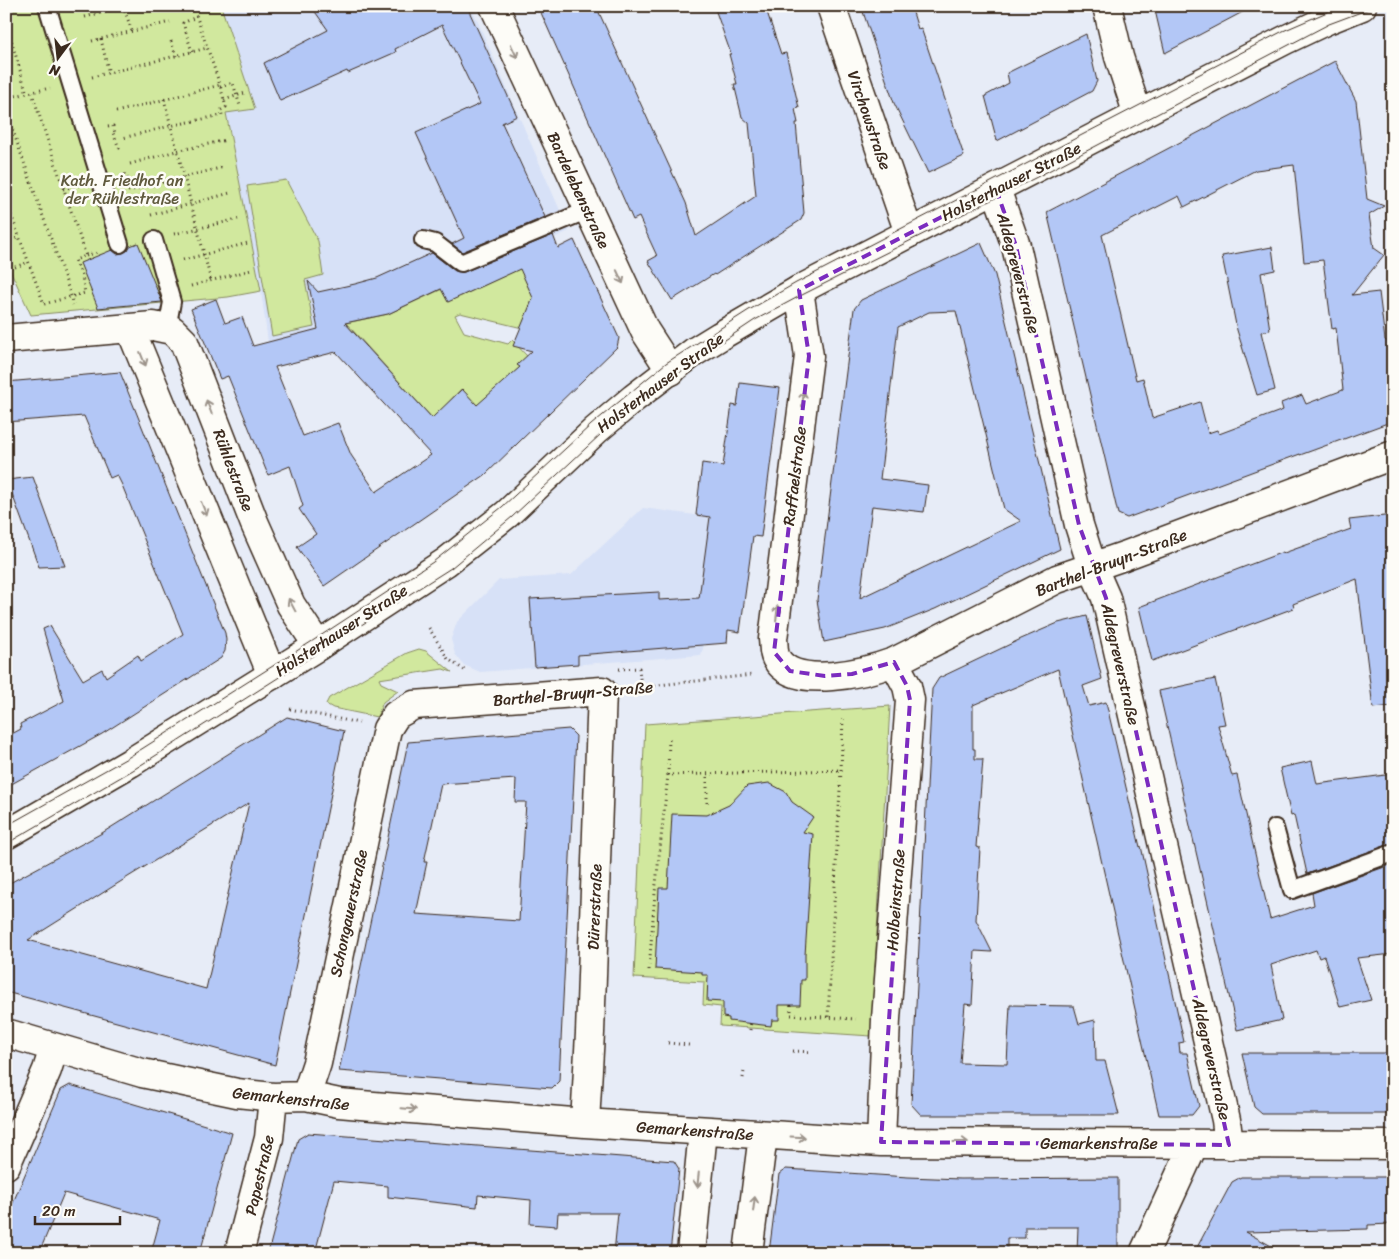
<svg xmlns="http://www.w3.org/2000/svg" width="1399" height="1259" font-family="Sriracha,sans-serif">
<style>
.built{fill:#d7e1f7}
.green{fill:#d1e89e;stroke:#86895e}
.building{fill:#b3c7f6;stroke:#3b2a1e;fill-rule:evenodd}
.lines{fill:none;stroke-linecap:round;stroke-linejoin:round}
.service-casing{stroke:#3b2a1e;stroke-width:20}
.minor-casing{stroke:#3b2a1e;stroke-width:31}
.secondary-casing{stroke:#3b2a1e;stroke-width:31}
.path{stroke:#3b2a1e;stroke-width:3;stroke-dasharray:1 4;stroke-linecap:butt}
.service{stroke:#fdfcf7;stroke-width:16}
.minor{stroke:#fdfcf7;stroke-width:28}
.secondary{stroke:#fdfcf7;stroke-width:28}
.tram{stroke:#3b2a1e;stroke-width:1}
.oneway{stroke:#9c938a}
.marked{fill:none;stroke:#7b2cbf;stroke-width:4;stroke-dasharray:10 6;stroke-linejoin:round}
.labels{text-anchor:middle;stroke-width:5;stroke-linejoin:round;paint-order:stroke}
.street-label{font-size:16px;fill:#3b2a1e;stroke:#fdfcf7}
.park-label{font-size:16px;fill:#605a3e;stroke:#fdfcf7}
</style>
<rect width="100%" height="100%" fill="#e7ecf7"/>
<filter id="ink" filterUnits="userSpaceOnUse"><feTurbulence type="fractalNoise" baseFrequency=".02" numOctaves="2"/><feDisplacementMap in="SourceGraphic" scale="10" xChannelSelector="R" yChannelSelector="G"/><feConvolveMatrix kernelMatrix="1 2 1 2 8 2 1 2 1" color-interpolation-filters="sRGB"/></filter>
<g filter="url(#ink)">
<path class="built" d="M221,6H471L569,231L388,314L268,342L261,291L226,112L255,109Z
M643,508L710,517L704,645L701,655L480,672L464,665L455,654L451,639L457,622L499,580L571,575Z"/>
<path class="green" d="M6,6H221L255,109L226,113L261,291L228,297L31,315L6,261Z
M286,180L318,241L323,275L305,280L314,327L272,336L247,186Z
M520,268L541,295L532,299L531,303L536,316L539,332L460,313L455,315L464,332L508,344L512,340L527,356L518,365L520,367L479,407L461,389L433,419L346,323L388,314L455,283L461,296Z
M419,649L426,651L452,672L443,669L379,679L381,683L398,691L383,702L377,717L333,708L326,704L329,698L407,653Z
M890,706L871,1036L720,1026L721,1007L703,1005L704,982L634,978L645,724Z"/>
<path class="building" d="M311,6H478L469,11L517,116L502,123L545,217L462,252L452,244L464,238L416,133L480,104L442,25L395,49L396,52L348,73L347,71L280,101L264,63L328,30Z
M538,6H596L686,203L696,236L756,196L749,123L742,117L734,84H737L729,54H731L714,6H765L781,54L786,53L799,108L795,109L798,123H796L804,213L801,220L715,275L714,274L672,300L648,261L657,256L639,217L633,220Z
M861,6H911L918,29L921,28L964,156L928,173L894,103Z
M1154,6H1254L1165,53Z
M1086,34L1097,81L1092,91L997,141L985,96L1009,83L1007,73Z
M1335,61L1356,101L1367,199L1384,206L1369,215L1374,248L1384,255L1352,295L1379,292L1385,340L1390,343L1393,361V421L1300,455V454L1127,518L1118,514L1047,212ZM1294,165L1304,262L1323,260L1332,329L1336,328L1343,390L1306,404L1302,395L1281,403L1283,410L1219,434L1217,430L1208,433L1200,402L1152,418L1143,378L1136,380L1102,235L1179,196L1184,207L1256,170Z
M553,235L558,248L574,240L619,338L617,347L485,475L324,586L297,547L316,534L299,509L303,506L290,466L268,475L228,376L220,379L191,309L216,299L225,323L242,317L253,346L318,329L308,281L318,292L355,284L377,278L432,253L455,271L464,272ZM520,269L533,298L513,346L532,351L517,365L520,367L477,405L462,389L432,418L345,323L388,314L441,289L448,302ZM336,352L431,455L376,492L351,455L338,423L303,436L275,367Z
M138,243L162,302L98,308L80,263L112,250L117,254L123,253L128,250L130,246Z
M981,243L995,275L1060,549L935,609L885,629L824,642L817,600L854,309L861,300ZM956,311L1004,509L1021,521L860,598L872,506L924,512L928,485L880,479L898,327L929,312Z
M1272,247L1275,270L1261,273L1270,330L1261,332L1275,390L1257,395L1237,330L1222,256Z
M120,372L225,633L226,640L225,651L221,658L102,734L6,787V737L21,729L20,724L64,701L43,629L50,626L83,680L102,669L106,677L138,655L141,661L183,634L122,485L117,475L110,478L84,416L6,422V382Z
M740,383L780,388L761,537L753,536L740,632L728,630L727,643L578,655V664L535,667L530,599L659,592V600L699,598L710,517L696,515L702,463L723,466L732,405L737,406Z
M33,477L65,566L39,567L7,480Z
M1393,515V706L1373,708L1357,579L1293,604L1294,608L1152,661L1139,607L1283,552L1284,553L1351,529L1349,520Z
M1087,616L1102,679L1083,686L1089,706L1106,702L1140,847L1141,846L1184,1042L1179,1043L1180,1053H1187L1199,1106L1192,1115H1159L1058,669L973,705V749H975V759H983L976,847L980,848L976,920L992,952L975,951L972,1005L965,1004L960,1063L1007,1064L1010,1005L1074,1006L1079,1024L1095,1020L1096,1061H1105L1119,1115H921L911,1104L932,689L939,678L1021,639L1058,623Z
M1215,679L1225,724L1218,725L1232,776L1237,775L1270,919L1314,905L1312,893L1393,864V954L1357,958L1371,1000L1340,1007L1324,956L1319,958L1316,950L1271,965L1282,1020L1237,1030L1159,691Z
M287,717L344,731L275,1065L6,992V885L102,833ZM249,803L206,989L28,940L128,877Z
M569,729L576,736L559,1081L552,1088L339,1071L408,742ZM516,779L515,802H526L519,921L416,914L427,862H424L441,784Z
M1312,761L1317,784L1393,774V843L1307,874L1294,815L1291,816L1280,768Z
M769,783L786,792L792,802L813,817L803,832L813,834L805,955V980H801L800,1005H779V1020H772L771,1026L729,1021V1018L723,1017V1002L707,1001L708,975H702V972L655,969L659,888H668L672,814L707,815L729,805L747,786Z
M1242,1053H1393V1114H1262L1254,1107Z
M70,1085L232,1133L200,1253H151L160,1220L64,1193L39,1253H6V1219L61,1090Z
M308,1133L674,1161L679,1169L670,1253H614L618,1213H558L557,1226L530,1224L531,1200L478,1195L477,1207L388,1197V1186L334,1181L315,1253H268L298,1139Z
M786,1169L908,1177L960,1179L1118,1178V1253H1077L1078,1227H1025V1238H1007V1253H769L779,1174Z
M1241,1177H1393V1219L1391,1224L1368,1225V1229L1246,1232L1284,1253H1194L1232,1182Z"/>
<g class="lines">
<g class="service-casing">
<path id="service" d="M47,6L120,244
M154,240L172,302L167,329
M423,240L435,243L461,263L588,210
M1275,828L1292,890L1393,853"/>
</g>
<g class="minor-casing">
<path id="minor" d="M494,6L645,331L671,371
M831,6L909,233
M1107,6L1119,57L1138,115
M996,189L1016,246L1079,525L1092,566L1106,598L1226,1120L1229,1145
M799,290L809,356L773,639C774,646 773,652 776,658C794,691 867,672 894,662L1057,579L1124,556L1393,455
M6,339L130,328
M272,675L130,328L153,326L172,330L184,342L254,522L291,605L318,646
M6,1033L142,1073L237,1093L273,1097L306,1096L339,1103L361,1105L585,1123L881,1142L1393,1145
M306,1096L317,1063L387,729L396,715L414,705L602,691L590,1033L585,1123
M881,1142L886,1019L910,700L907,686L894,662
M6,1165L47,1070L54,1048
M239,1253L269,1138L273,1097
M691,1253L703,1131
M748,1253L763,1135
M1144,1253L1194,1144"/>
</g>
<g class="secondary-casing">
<path id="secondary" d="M6,835L130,763L318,646L446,562L507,514L596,430L634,398L694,352L720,336L799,290L1138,115L1287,39L1327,20L1362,6"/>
</g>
<path class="path" d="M123,6L132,31
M193,6L220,85
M85,17L126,6
M6,22L27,94
M101,39L109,74
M92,41L170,22
M171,41L176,56
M192,52L183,23L196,17
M92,77L207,48
M220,87L233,83L240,106
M6,98L50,88
M164,99L211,281
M224,100L245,93
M6,111L71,296L73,305
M116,112L220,85L226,107L221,110L222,115L170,126L123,138
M108,127L113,126L115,133H113L119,148L115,149
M130,164L176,151L227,140
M124,174L131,183L132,190
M63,189L80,185
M128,191L224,167
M6,201L44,304L85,293L82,276L75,260L86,256L32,93
M151,215L230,193
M174,234L238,219
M6,242L20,237
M86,256L100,251
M183,260L248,243
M15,267L29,262
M191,286L251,270
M429,628L448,659L467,672
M619,669L639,668L641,687
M630,688L753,675
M290,709L359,723
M841,770L843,719
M668,775L669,736
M707,803V773
M649,970L655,893L668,775L841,770L828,1017
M791,1005V1015L856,1019
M750,1030L751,1021
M668,1043L689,1045
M793,1051L812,1052
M743,1078L744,1071"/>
<use href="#service" class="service"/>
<use href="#minor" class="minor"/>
<use href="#secondary" class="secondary"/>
<path class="tram" d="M6,826L129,757L314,640L433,562L502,507L591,425L666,363L749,310L796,283L1283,31L1341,6
M6,844L133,770L451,568L512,517L601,434L638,404L707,352L755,320L800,296L1035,178L1329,24L1377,6"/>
</g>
<defs><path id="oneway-shaft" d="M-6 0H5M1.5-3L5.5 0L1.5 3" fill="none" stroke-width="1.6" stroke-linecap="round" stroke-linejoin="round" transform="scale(1.25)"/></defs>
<g class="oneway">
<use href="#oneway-shaft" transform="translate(514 51) rotate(65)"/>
<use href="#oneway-shaft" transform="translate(620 277) rotate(65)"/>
<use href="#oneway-shaft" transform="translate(143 359) rotate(68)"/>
<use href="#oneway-shaft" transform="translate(803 399) rotate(-83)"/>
<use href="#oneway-shaft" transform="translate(209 407) rotate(-111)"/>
<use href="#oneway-shaft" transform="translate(204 509) rotate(68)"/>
<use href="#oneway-shaft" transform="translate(292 605) rotate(-118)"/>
<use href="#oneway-shaft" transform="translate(777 613) rotate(-83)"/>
<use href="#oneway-shaft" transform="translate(409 1109) rotate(5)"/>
<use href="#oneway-shaft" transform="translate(798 1137) rotate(3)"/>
<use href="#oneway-shaft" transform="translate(961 1142)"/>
<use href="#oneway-shaft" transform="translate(698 1180) rotate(96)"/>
<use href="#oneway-shaft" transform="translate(754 1204) rotate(-83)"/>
</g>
</g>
<path class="marked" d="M996,189L1016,246L1079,525L1106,598L1229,1145L881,1142L910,700L907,686L894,662L852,674L825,676L790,671L774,652L809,356L799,290Z"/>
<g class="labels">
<g class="street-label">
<text transform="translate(870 120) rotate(71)" y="6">Virchowstraße</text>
<text transform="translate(1011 181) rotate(-27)" y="6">Holsterhauser Straße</text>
<text transform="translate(579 190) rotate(65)" y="6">Bardelebenstraße</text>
<text transform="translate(1019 273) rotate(75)" y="6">Aldegreverstraße</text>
<text transform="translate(660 382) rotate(-37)" y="6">Holsterhauser Straße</text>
<text transform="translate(234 470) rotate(69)" y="6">Rühlestraße</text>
<text transform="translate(794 476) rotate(-83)" y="6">Raffaelstraße</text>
<text transform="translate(1111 562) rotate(-21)" y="6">Barthel-Bruyn-Straße</text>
<text transform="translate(341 630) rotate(-33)" y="6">Holsterhauser Straße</text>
<text transform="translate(1121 664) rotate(77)" y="6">Aldegreverstraße</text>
<text transform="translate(573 693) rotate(-5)" y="6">Barthel-Bruyn-Straße</text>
<text transform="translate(895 900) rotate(-86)" y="6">Holbeinstraße</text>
<text transform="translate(594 907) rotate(-88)" y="6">Dürerstraße</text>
<text transform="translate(348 913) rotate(-78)" y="6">Schongauerstraße</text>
<text transform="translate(1212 1059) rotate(77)" y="6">Aldegreverstraße</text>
<text transform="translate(291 1098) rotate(6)" y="6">Gemarkenstraße</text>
<text transform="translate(695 1130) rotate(4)" y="6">Gemarkenstraße</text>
<text x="1099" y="1149">Gemarkenstraße</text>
<text transform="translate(259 1175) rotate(-77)" y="6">Papestraße</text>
</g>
<g class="park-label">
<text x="122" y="186">Kath. Friedhof an<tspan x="122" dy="18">der Rühlestraße</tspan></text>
</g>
</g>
<rect width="1399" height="1259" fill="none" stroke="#fdfcf7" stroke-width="25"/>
<rect x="12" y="12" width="1374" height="1234" fill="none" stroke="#3b2a1e" stroke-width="2" filter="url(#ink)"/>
<g transform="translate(58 58) rotate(195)" stroke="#fdfcf7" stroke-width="4" paint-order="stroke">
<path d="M0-4L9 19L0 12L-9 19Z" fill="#3b2a1e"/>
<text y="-8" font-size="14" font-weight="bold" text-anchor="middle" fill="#3b2a1e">N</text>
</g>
<path d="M35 1216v8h85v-8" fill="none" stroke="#3b2a1e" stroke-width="2.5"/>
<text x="42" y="1216" font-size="15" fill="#3b2a1e" stroke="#fdfcf7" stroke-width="4" paint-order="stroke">20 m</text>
</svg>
